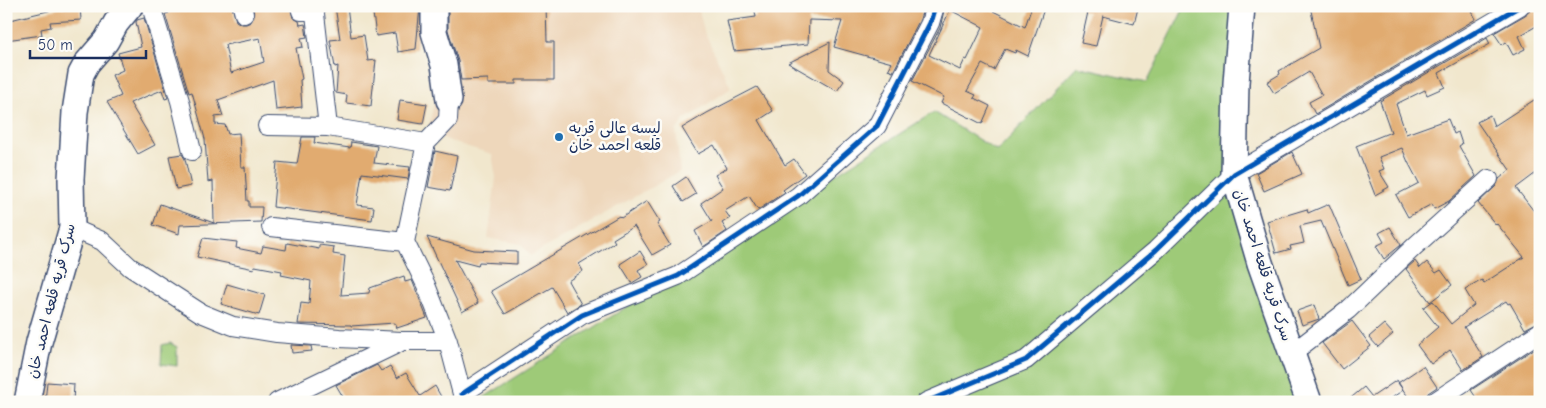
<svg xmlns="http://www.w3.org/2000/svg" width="1546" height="408" font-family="'Comic Neue','Playpen Sans Arabic',sans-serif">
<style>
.built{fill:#eed7bb}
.green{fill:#9eca78;stroke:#5c7c6b}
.building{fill:#e1ab70;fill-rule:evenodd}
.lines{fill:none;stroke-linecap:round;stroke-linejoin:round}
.street-casing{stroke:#3b4b6f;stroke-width:20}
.secondary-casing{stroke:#3b4b6f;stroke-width:28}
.street{stroke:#fff;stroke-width:18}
.secondary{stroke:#fff;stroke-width:25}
.cycleway-casing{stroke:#fdfcf7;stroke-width:8}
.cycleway{stroke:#0057b8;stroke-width:5}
.poi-dot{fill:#1f6fb2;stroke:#fdfcf7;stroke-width:2}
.labels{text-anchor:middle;stroke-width:5;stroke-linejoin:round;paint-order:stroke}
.poi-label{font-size:15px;fill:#1b2f5e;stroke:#fdfcf7;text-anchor:start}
.street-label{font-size:15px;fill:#1b2f5e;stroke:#fdfcf7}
</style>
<rect width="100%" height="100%" fill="#fdfcf7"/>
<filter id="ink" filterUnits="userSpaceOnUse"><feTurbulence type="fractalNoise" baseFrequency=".02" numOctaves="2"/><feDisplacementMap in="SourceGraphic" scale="10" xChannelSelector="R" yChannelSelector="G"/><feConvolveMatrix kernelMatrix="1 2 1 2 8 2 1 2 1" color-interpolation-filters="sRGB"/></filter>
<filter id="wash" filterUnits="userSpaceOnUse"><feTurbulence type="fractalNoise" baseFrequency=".0096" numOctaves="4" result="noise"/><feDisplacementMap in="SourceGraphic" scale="20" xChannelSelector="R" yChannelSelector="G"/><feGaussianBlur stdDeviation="1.12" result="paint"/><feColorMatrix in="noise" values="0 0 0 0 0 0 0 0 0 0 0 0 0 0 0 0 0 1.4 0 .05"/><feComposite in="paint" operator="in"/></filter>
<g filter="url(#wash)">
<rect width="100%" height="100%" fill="#f1e7cd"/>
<path class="built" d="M441,6H698L704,31L731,88L684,120L676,131L680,171L530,256L521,244L488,238L496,178L492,154L455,143L428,131L436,93Z"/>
<path class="green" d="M1185,6H1242L1234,174L1309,402H485L483,398L934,112L997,151L1077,66L1147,82Z
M170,343L177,347V366L161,364L162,345Z"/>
<g id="blocks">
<path class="building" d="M69,6H80L81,20L50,22L51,27L41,29L42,35L6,40V21Z
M168,6H232L236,21L241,24H246L251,22L254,17L253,6H290L293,18L299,21L300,25L305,24L307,37L301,38L303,47L296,48L302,79L300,80L302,107L276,110L273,80L218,100L223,116L215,117V124L225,125L228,134L239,133L241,167H245L247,201H249V207H262L261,222L180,225L179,234L153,225L160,204L214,223L213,181L208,182L205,139L192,92L189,93L165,14L169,13ZM260,38L264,62L231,73L225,45Z
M335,6H347L351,37L364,35L368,61L376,60L371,106L346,103L347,95L336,93L338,66L335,67L330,40L340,39Z
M372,6H420L416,49L398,52L395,33L376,36Z
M448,6H546L547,42H554V80H516V84H488V79L461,80L458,61L448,30Z
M754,6H924L920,19L893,72L888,70L892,63L834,47L842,21L809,20L808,44L734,51L727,21L756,17Z
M945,6H983L1025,27L1032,6H1045L1028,56L1016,50L1015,53L1005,49L994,70L982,64L967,91L976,95L974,98L990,106L982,124L941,103L944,97L912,81L940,28ZM950,10L983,27L967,60L965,59L960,70L929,55Z
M1082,6H1128L1138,8L1134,24L1103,16L1096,46L1081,43L1088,12L1081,11Z
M1310,6H1469L1476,19L1315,114L1309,102L1322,95L1309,72L1274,93L1267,82L1280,74L1279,71L1319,48Z
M1531,6H1540V24L1519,36L1525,49L1513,55L1506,42L1502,45L1494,33L1525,15L1529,12Z
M144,18L168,98L165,99L162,90L130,103L155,145L138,154L107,102L121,96L112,75L123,70L118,53L141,47L136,22L137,20Z
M1487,38L1490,44L1439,73L1445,87L1427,95L1425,90L1396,104L1406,134L1448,119L1454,134L1458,132L1462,144L1459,146L1476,176L1449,201L1434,209L1432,204L1408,217L1396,195L1419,183L1408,162L1402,148L1379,157L1384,169L1379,171L1389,187L1375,195L1356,146L1391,132L1380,101Z
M830,42L829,70L844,81L837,91L788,63Z
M757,87L773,111L759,120L785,165L794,159L805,174L783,190L785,192L758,210L749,196L725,211L730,218L722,223L727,231L703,247L695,231L712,221L701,203L723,188L715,175L727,168L714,145L698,154L682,128L707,113Z
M400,100L427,104L423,124L397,120Z
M1534,100L1540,108V170L1516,188L1540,219V321L1525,329L1510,303L1508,304L1506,301L1464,327L1483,357L1463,370L1450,350L1431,364L1417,345L1438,327L1423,308L1433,301L1451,324L1474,305L1465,290L1482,280L1484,283L1524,257L1497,224L1496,225L1478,203L1496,186L1499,179L1510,170L1477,122L1490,115L1494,126Z
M302,137H315L314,143L350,148L351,142L377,146L374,163L410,167L408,179L362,173L357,205L374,207L372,220L273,207L277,162L297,164Z
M435,151L457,156L450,191L428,187Z
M1292,152L1302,174L1264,191L1256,173Z
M182,154L185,159L191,186L176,189L169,156Z
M686,177L696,194L683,202L673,186Z
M647,201L660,222L657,224L670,245L652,255L634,226L613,239L615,242L579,264L583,271L568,281L581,304L567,312L552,287L505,314L491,291L619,216L621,218Z
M1329,204L1361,279L1348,285L1321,221L1300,226L1304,243L1290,246L1291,249L1276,253L1267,221L1307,209L1308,213Z
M1390,227L1401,245L1384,259L1376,246L1384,242L1379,233Z
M427,237L474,250L517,252V264L479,262L478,266L455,260L478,303L462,312Z
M203,238L237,242L236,248L261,253L263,246L286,250L287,243L319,249V245L334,247L333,254L345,256L341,295L369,293L370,288L404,276L405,282L412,280L427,318L397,328L395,323L351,326V325L298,324L301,303L309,304L311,281L281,275L282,271L255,266L254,269L197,257Z
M640,251L648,264L638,270L642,277L632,283L620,264Z
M1415,261L1420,268L1427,262L1436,273L1441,270L1452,285L1430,302L1406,269Z
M227,284L265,295L259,315L221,304Z
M1314,305L1319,319L1302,325L1297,311Z
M1352,321L1371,346L1342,369L1322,343Z
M1384,324L1393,334L1378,347L1369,337Z
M291,345L311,346L312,351L292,353Z
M1540,345V394L1525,402H1479L1471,390Z
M377,365L381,371L390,366L397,378L406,373L420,396L435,386L444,402H346L336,385Z
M1423,366L1437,387L1428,393L1424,402H1412L1398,383Z
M1397,380L1403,390L1386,402H1346L1364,387L1372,397Z
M47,382L74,384L73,402H45Z"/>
</g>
</g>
<g filter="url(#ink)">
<use href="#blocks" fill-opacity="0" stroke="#3b4b6f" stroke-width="1"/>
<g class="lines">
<g class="street-casing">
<path id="street" d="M151,6L180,101L192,151
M242,6L244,14
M300,6L301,11H312L315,14L328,127
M449,100L448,120L426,143L405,242L426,285L448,341L462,394L466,402
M267,126L328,127L426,143
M271,227L405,242
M72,228L102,241L130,267L201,313L233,326L277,333L339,338L402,341H448
M1291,354L1348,310L1415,246L1489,179
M462,394L582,315L678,276L798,196L877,126L930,23L935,6
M277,402L399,343
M926,402L1026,360L1156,250L1234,174L1520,6
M1434,402L1540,332"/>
</g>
<g class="secondary-casing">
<path id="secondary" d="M434,6V32L444,65L449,100
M1242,6L1236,83L1234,174L1260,263L1309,402
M27,402L39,342L72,228L71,179L75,112L81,74L87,63L106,41L116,23L130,6"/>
</g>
<use href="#street" class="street"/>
<use href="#secondary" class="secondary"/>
<g class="cycleway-casing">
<path id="cycleway" d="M462,394L582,315L678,276L798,196L877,126L930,23L935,6
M926,402L1026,360L1156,250L1234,174L1520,6"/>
</g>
<use href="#cycleway" class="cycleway"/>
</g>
</g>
<circle class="poi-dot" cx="559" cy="137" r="5"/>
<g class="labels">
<g class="poi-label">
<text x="569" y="133">لیسه عالی قریه<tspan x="569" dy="17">قلعه احمد خان</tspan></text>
</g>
<g class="street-label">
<text transform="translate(1263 265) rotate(72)" y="5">سرک قریه قلعه احمد خان</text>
<text transform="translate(51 301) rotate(-76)" y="5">سرک قریه قلعه احمد خان</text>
</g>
</g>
<rect width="1546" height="408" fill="none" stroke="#fdfcf7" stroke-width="25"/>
<path d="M30 50v8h116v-8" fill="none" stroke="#1b2f5e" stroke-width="2.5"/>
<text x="38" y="50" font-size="15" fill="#1b2f5e" stroke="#fdfcf7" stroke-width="4" paint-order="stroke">50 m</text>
</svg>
